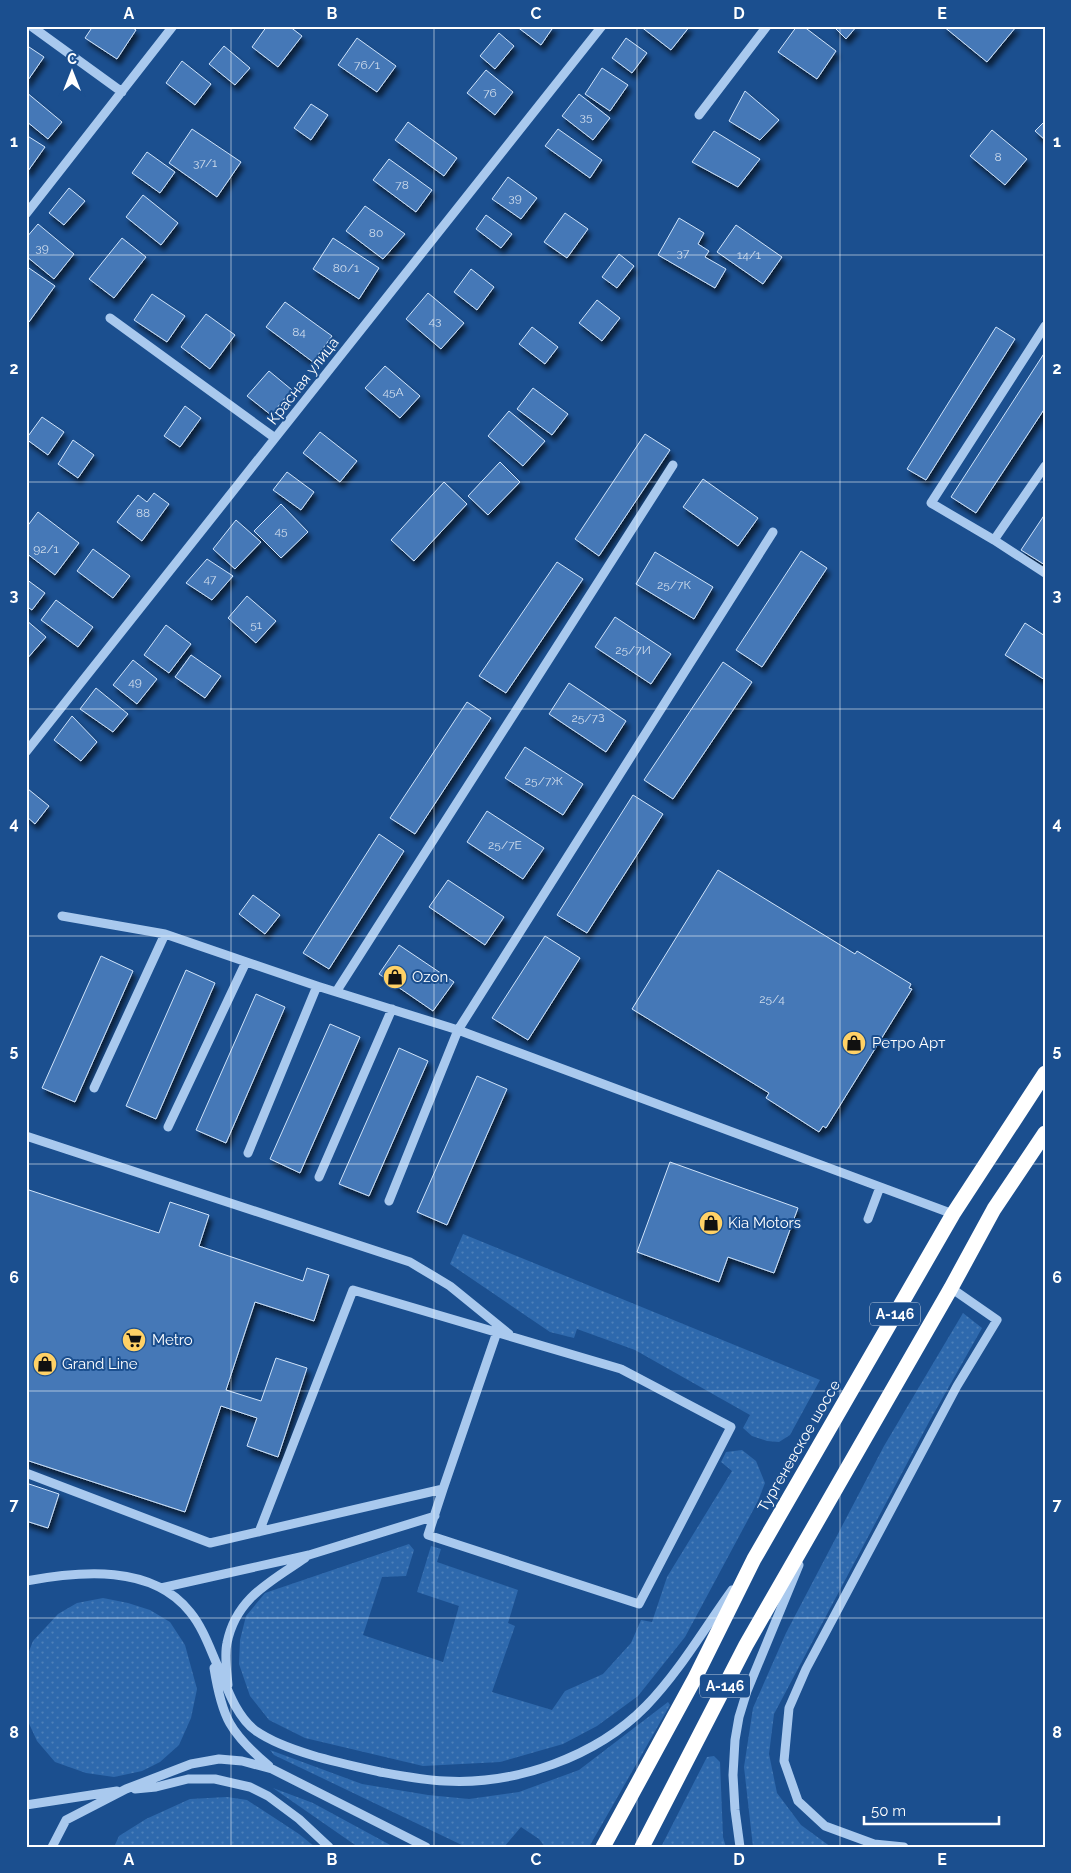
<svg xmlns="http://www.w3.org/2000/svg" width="1071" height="1873" font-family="Raleway,sans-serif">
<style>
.green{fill:url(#green-dots)}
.building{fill:#4478b7;stroke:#cfe3fa;filter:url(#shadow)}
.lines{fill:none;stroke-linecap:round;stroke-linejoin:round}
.minor{stroke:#a9c9ee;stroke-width:9}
.highway{stroke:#fff;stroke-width:15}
.grid{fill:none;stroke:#fff;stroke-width:1;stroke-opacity:0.55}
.labels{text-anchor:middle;stroke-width:4;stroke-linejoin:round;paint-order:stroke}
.number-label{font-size:12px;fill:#d0dded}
.shield{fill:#1b4f8f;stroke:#bbcadd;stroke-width:1}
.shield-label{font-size:14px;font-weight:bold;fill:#fff}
.street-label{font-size:15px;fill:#fff;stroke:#1b4f8f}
.poi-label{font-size:15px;fill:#fff;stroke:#1b4f8f;text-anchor:start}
.neatline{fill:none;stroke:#fff;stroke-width:2}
.grid-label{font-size:16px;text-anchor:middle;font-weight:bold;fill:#fff}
</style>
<defs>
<pattern id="green-dots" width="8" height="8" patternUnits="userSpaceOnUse" patternTransform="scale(1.25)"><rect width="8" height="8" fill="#2e69ad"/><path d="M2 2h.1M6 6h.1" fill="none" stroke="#4d80b9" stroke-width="1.8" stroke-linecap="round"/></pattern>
<filter id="shadow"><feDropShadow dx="3" dy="5.5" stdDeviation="2.5" flood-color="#0009"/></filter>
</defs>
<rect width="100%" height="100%" fill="#1b4f8f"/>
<path class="green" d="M463,1234L820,1380L790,1435L779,1442L767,1441L752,1436L743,1428L750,1415L635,1350L577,1329L574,1338L550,1332L450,1264Z
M963,1313L982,1328L929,1422L774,1714L769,1754L777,1793L801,1825L831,1847H753L744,1767L753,1708L786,1633L884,1446Z
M742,1450L756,1461L765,1483L758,1501L685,1637L638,1696L597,1726L563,1744L500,1762L423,1766L305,1738L269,1720L250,1696L239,1664L240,1640L246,1616L265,1593L409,1544L414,1550L406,1576L382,1577L363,1635L443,1662L459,1606L417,1592L431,1546L441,1549L437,1562L518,1590L508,1623L515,1626L492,1692L552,1710L565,1691L603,1674L631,1643L641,1620L652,1622L667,1577L732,1471L721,1462L726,1452Z
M103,1598L128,1603L150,1610L170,1622L185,1645L197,1689L191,1718L179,1745L160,1762L142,1771L114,1777L86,1773L55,1762L37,1741L26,1717V1659L33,1641L58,1614L77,1603Z
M668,1702L670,1705L589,1847H545L539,1839L521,1827L504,1847H466L274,1755L270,1750L362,1784L428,1795L469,1799L519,1792L579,1770Z
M714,1756L720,1762L723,1837L726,1847H661L707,1757Z
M273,1788L313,1803L394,1847H358Z
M227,1797L247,1800L299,1834L315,1847H114L119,1836L146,1819L190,1799Z"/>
<path class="building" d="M93,26H130L136,30L117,59L85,38Z
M267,26H289L302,36L278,67L252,47Z
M516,26H554L541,45Z
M640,26H690L671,50Z
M797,26H803L836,51L817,79L778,52Z
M833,26H857L846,39Z
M943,26H1016V27L987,62Z
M499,33L514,46L495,69L480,56Z
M357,38L396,66L377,92L338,65Z
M626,38L647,53L632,73L612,58Z
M26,45L44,57L26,83Z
M224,46L250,68L235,85L209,64Z
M182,61L211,84L195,105L166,83Z
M602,68L628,85L610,111L585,94Z
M486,70L513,92L495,115L467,93Z
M745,91L779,120L760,140L729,121Z
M26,92L62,122L48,139L26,121Z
M579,94L610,118L593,140L562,116Z
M311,104L328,115L311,140L294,128Z
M1045,121V140L1035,131Z
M408,122L457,158L444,176L395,140Z
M192,129L241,162L217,197L169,163Z
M558,129L602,160L590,178L545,146Z
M992,130L1027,159L1005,185L970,156Z
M714,131L760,159L738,187L692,162Z
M26,135L45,147L28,171L26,169Z
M147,152L175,172L160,193L132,173Z
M389,159L432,190L416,212L373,180Z
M508,177L537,198L521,219L492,199Z
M69,188L85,201L64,225L49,213Z
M143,195L178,223L161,245L126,217Z
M365,206L405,234L383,259L346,231Z
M565,213L588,229L567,258L544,242Z
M486,215L512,234L501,248L476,229Z
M679,218L704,233L698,244L709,251L705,257L726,269L715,288L658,255Z
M38,224L74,254L54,279L26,256V238Z
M736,225L782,257L763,284L717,252Z
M122,238L146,257L114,298L89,279Z
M333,238L379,268L359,299L313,269Z
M619,254L634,266L617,288L602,277Z
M26,266L55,286L29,322L26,320Z
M471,269L494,287L477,310L454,292Z
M428,293L464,323L441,349L406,319Z
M152,294L185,316L167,342L134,320Z
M597,300L620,318L602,341L579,323Z
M285,302L332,336L313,362L266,327Z
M206,314L235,335L210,369L181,347Z
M532,327L558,347L545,364L519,344Z
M996,327L1015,339L926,480L907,469Z
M1045,352V408L976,513L951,497Z
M385,366L420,396L400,418L365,388Z
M269,371L292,390L271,415L247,396Z
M533,388L568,414L552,435L517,409Z
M185,406L201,418L180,447L164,436Z
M509,411L545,441L523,466L488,436Z
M42,417L64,432L48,455L26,439Z
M320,432L357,461L340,482L303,453Z
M645,434L670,450L599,556L575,539Z
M73,440L94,455L78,478L58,464Z
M500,462L520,482L488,515L468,496Z
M287,472L314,492L301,510L273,490Z
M703,479L758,518L738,546L683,507Z
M444,482L467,504L414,561L391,540Z
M154,493L169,504L142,541L117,522L138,495L147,502Z
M281,504L308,532L281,558L254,531Z
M38,512L79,543L55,575L26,553V528Z
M1045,514V565L1021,550Z
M236,520L261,542L235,569L213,549Z
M93,549L130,576L113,598L77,571Z
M801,551L827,568L762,667L736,650Z
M655,552L713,587L694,619L636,584Z
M207,559L233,576L212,600L186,583Z
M557,562L583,579L506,693L479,676Z
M26,579L45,593L32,610L26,606Z
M247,596L276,621L256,643L228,618Z
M56,600L93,627L78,647L41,620Z
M615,617L671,654L651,684L595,647Z
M26,620L46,637L26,660Z
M1025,623L1045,636V680L1005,655Z
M166,625L191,644L169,673L144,655Z
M191,655L221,676L205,698L175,677Z
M133,660L157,679L137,704L113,685Z
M723,662L752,682L673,799L644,780Z
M569,683L626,721L606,752L549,714Z
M96,688L128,714L113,732L80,709Z
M467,702L491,718L415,834L390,818Z
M72,716L97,742L81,761L54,740Z
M525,747L583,784L563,815L505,778Z
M28,789L49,806L35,824L26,816Z
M633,795L663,814L587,933L557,915Z
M487,811L544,848L523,879L467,842Z
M379,834L404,851L329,969L303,953Z
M718,870L855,954L857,951L911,984L909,988L912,989L826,1128L823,1126L819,1132L766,1098L769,1093L632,1009Z
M448,880L504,917L485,945L429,907Z
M253,895L280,915L265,934L239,914Z
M545,936L580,958L528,1040L492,1018Z
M399,945L454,982L433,1011L379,974Z
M101,956L133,971L75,1102L42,1088Z
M186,970L215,983L156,1119L126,1106Z
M256,994L285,1007L226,1143L196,1130Z
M330,1024L360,1037L300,1173L270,1159Z
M399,1048L428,1061L369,1196L339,1184Z
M477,1076L507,1089L447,1225L417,1212Z
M670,1162L798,1208L774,1273L728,1257L719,1282L637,1252Z
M26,1189L159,1233L170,1202L209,1215L199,1246L303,1281L307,1268L329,1275L314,1321L255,1302L226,1390L261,1401L276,1358L307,1368L278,1457L247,1446L257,1418L221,1406L185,1512L26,1460Z
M26,1483L59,1494L48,1528L26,1521Z"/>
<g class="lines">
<path class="minor" d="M31,26L122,92
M699,115L767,26
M26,214L173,26
M110,318L275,438
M1045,326L931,503L994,540L1045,573
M994,540L1045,466
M26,752L602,26
M62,916L165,934L317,986L458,1030L953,1214
M336,992L673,465
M94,1088L165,934
M168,1127L246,962
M26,1136L410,1262L450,1286L509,1334
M248,1153L317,986
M319,1177L392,1009
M389,1201L458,1030L773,532
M868,1219L880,1187
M26,1473L210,1543L443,1489L428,1535L639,1604L731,1427L621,1369L353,1290L259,1532
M443,1489L497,1332
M26,1581C80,1571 152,1564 190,1612C204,1629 211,1652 220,1671C228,1691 237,1717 256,1731C286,1752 344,1764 380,1772C402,1776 423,1780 445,1781C516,1785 596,1757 646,1706C679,1672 704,1629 732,1590
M161,1588L309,1555L435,1516
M214,1668C222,1718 230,1733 269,1766
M228,1685C227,1672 224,1656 227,1643C236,1598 270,1582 305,1558
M135,1789L156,1787L188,1779H215L250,1787L268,1796L299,1819L329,1847
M26,1805L117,1791
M52,1847L66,1820L126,1789L191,1764L219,1759L242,1761L272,1769L426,1847
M740,1847L735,1810L733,1775L735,1740L739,1717L747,1691L799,1565
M904,1847L874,1844L825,1826L798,1801L784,1761L789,1708L806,1669L957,1386L997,1320L951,1288"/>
<path class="highway" d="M603,1847L695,1678L754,1559L953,1214L1045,1073
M642,1847L746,1645L951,1288L994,1209L1045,1133"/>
</g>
<path class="grid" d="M231,26V1847M434,26V1847M637,26V1847M840,26V1847M26,255H1045M26,482H1045M26,709H1045M26,936H1045M26,1164H1045M26,1391H1045M26,1618H1045"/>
<defs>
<g id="shop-disc" transform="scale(1.25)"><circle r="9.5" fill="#ffd166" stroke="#1b4f8f"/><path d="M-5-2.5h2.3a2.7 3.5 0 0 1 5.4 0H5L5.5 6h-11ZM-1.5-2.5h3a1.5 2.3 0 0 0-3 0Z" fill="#111"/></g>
<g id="supermarket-disc" transform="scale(1.25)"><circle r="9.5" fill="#ffd166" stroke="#1b4f8f"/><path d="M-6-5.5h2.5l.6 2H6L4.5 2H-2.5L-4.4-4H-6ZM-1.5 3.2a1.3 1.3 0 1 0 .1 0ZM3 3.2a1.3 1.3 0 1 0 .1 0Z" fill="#111"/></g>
</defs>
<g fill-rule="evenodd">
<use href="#shop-disc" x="395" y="977"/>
<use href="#shop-disc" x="854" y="1043"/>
<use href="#shop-disc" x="711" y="1223"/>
<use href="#supermarket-disc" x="134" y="1340"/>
<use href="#shop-disc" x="45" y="1364"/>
</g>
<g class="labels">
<g class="number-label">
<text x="367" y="69">76/1</text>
<text x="490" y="97">76</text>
<text x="586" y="121">35</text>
<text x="998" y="161">8</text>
<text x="205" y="167">37/1</text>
<text x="402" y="189">78</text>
<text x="515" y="202">39</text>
<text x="376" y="237">80</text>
<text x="42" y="252">39</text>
<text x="683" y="257">37</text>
<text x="749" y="259">14/1</text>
<text x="346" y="272">80/1</text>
<text x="435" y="325">43</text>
<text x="299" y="336">84</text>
<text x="393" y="396">45А</text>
<text x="143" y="517">88</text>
<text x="281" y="535">45</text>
<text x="46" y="553">92/1</text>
<text x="210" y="583">47</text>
<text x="674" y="589">25/7К</text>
<text x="256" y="629">51</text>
<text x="633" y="654">25/7И</text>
<text x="135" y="686">49</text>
<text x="588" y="722">25/7З</text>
<text x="544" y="785">25/7Ж</text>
<text x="505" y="849">25/7Е</text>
<text x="772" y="1003">25/4</text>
</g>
<g class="shield">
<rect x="870" y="1302.5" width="50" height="23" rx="4"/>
<rect x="700" y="1674.5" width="50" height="23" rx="4"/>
</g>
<g class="shield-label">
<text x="895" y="1319">А-146</text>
<text x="725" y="1691">А-146</text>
</g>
<g class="street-label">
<text transform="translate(303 381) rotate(-52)" y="5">Красная улица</text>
<text transform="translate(799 1446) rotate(-60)" y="5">Тургеневское шоссе</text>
</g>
<g class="poi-label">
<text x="412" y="982">Ozon</text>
<text x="872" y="1048">Ретро Арт</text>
<text x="728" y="1228">Kia Motors</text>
<text x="152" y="1345">Metro</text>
<text x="62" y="1369">Grand Line</text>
</g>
</g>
<rect width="1071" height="1873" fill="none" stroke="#1b4f8f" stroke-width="55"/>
<g transform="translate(72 72)" stroke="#1b4f8f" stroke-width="4" paint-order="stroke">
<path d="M0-4L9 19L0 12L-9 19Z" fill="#ffffff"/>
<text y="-8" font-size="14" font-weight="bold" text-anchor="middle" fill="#ffffff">С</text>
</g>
<path d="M864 1816v8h135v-8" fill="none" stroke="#ffffff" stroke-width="2.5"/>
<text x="871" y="1816" font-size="15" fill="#ffffff" stroke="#1b4f8f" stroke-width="4" paint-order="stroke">50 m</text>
<rect x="28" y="28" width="1016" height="1818" class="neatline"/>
<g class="grid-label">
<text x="129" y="19">A</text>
<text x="332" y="19">B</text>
<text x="536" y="19">C</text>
<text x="739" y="19">D</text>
<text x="942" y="19">E</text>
<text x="14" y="147">1</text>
<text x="1057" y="147">1</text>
<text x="14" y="374">2</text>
<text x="1057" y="374">2</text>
<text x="14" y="601">3</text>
<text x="1057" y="601">3</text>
<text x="14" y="829">4</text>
<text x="1057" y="829">4</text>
<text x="14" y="1056">5</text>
<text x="1057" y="1056">5</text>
<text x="14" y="1283">6</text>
<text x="1057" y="1283">6</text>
<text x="14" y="1510">7</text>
<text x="1057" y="1510">7</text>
<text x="14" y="1738">8</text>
<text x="1057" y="1738">8</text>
<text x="129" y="1865">A</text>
<text x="332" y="1865">B</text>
<text x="536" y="1865">C</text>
<text x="739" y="1865">D</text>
<text x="942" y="1865">E</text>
</g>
</svg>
